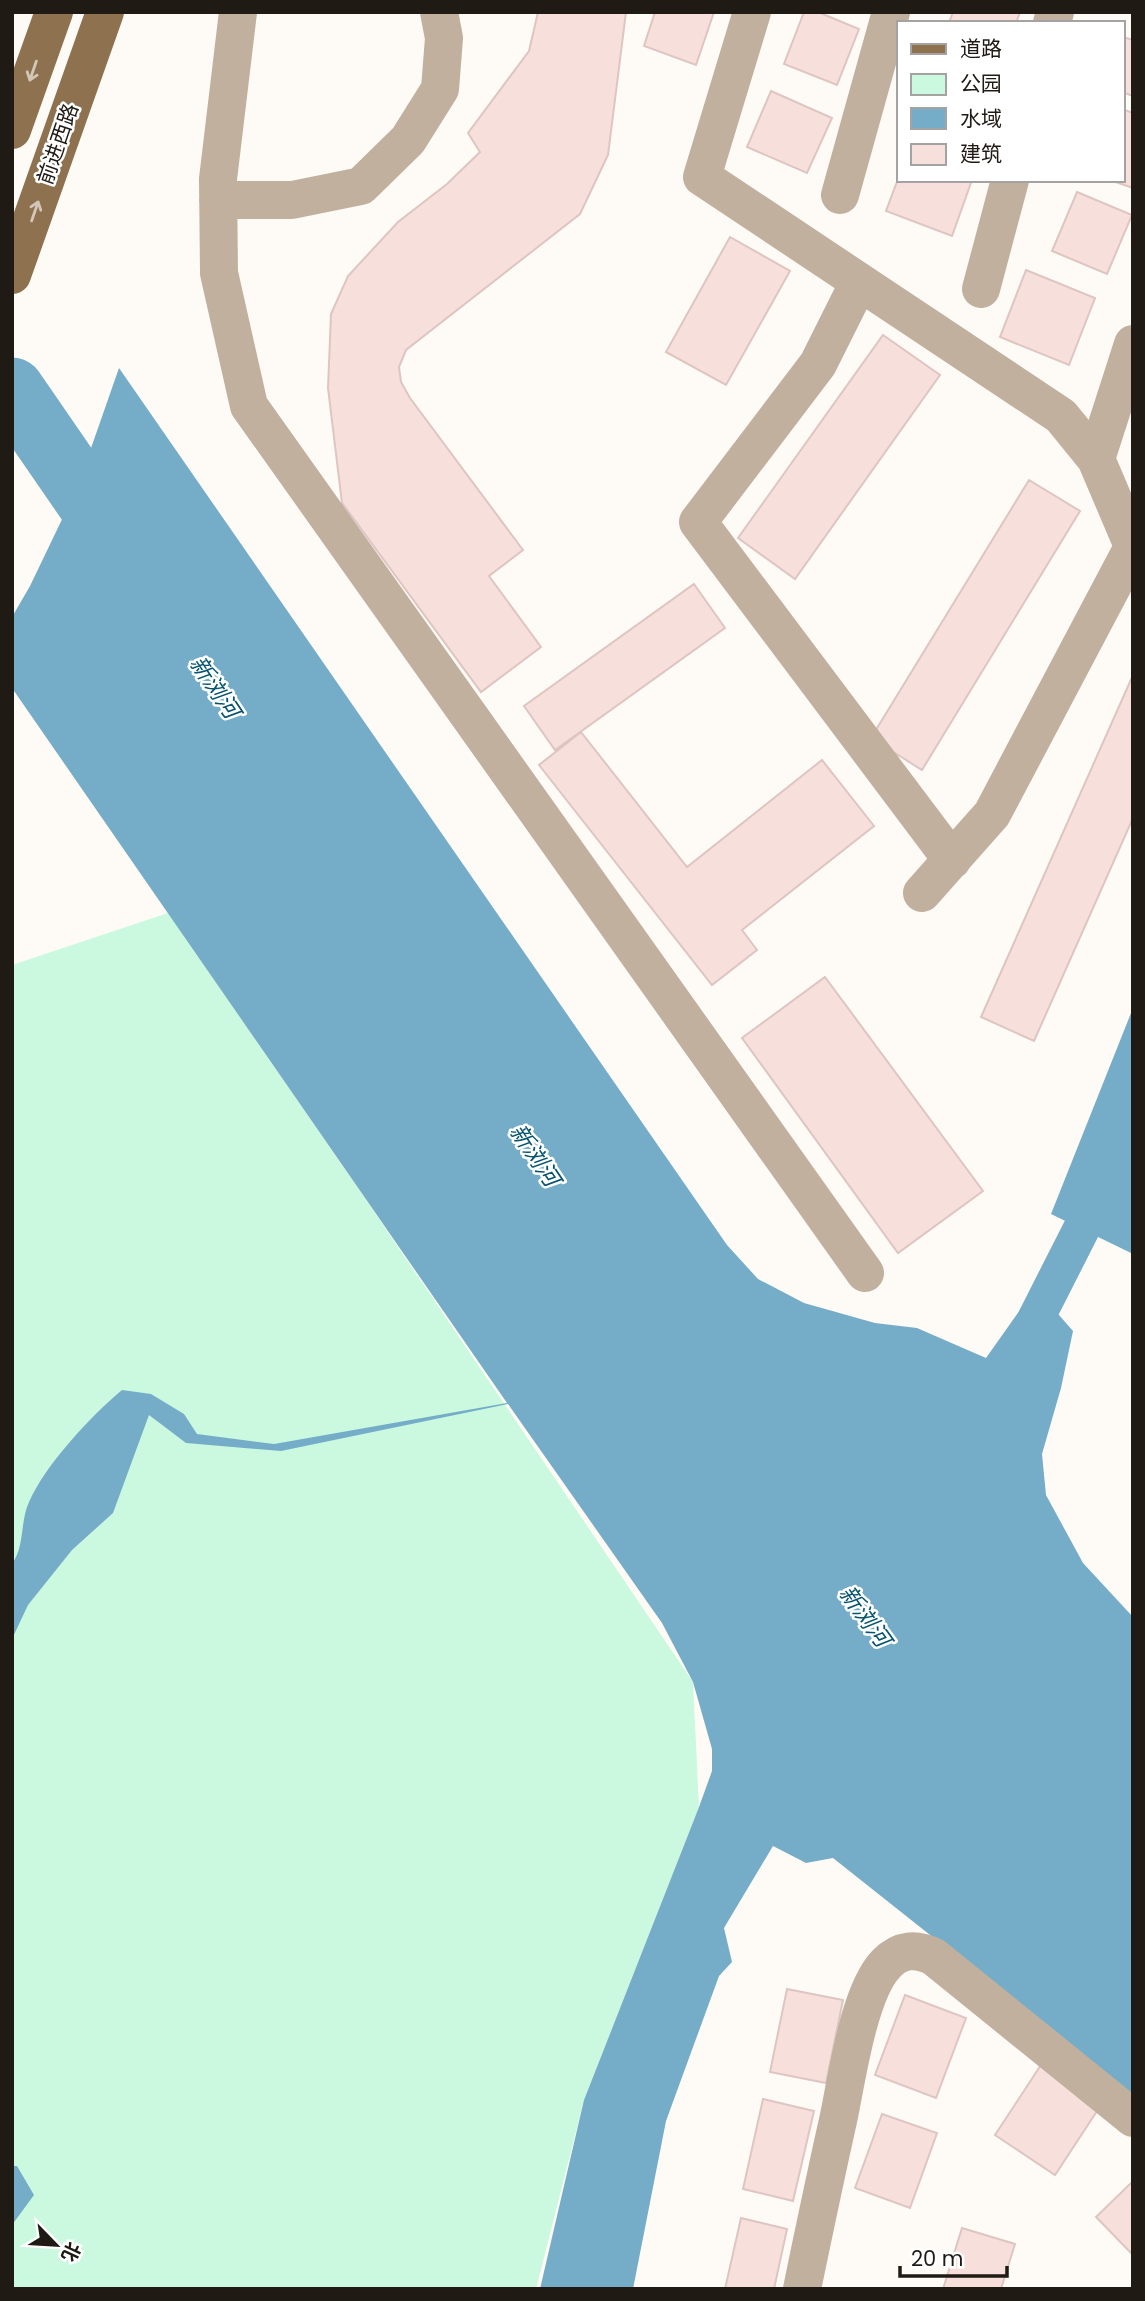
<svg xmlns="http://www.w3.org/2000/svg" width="1145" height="2301" font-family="Poppins,'Noto Sans SC',sans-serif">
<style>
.green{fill:#caf9e0}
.water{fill:#75adc9}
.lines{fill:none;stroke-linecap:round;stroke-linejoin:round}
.canal{stroke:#75adc9;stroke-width:37}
.river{stroke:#75adc9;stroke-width:65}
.building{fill:#f7dfdb;stroke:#dec5c2;stroke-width:2}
.minor{stroke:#c1b09e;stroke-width:38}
.major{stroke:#8e724f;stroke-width:38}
.oneway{stroke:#d2c7b9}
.labels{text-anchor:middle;stroke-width:5;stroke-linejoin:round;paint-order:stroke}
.street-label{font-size:21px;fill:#1f1a14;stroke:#fff}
.water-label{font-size:23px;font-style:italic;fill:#075470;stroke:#fff}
</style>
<rect width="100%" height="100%" fill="#fefbf7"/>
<path class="green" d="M168,913L358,1188L693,1682L699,1807L584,2100L536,2289H12V965Z"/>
<path class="water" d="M119,368L727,1245L758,1279L804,1303L875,1323L917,1328L986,1358L1025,1303L1059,1315L1073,1331L1061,1388L1042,1454L1046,1495L1083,1563L1133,1617V2096L833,1858L806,1863L773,1846L724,1928L732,1962L719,1976L666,2121L633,2289H540L584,2100L699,1807L712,1771V1749L693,1682L662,1623L508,1404L281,1451L186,1443L149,1415L113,1513L72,1550L28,1605L12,1639V1564C25,1546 20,1521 29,1502C46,1464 90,1417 122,1390L151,1394L184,1414L197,1434L274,1444L507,1403L12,688V617L30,586L66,511L90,451Z
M1133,1008V1254L1051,1214Z
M12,2166H17L34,2195L12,2225Z"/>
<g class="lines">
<path class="canal" d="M1019,1352L1133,1127"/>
<path class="river" d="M12,390L127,557"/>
</g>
<path class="building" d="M538,12H626L608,155L580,214L406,350L399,367L401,382L410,398L523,550L489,576L541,647L481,692L342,503L328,388L331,314L348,276L398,222L447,184L480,152L468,133L529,51Z
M655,12H714L696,65L644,46Z
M804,12H818L859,29L837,85L784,64Z
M953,12H1020L1016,23H949Z
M1123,37L1133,40V96L1122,92Z
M771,91L832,118L807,173L747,147Z
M1122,109L1133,113V188L1110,180H1122Z
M898,179L972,180L952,236L886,211Z
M1077,192L1132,215L1107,274L1052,251Z
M730,237L790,271L726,385L666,352Z
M1026,270L1095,298L1069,365L1000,337Z
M883,335L940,375L795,579L738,538Z
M1029,480L1080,511L922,770L871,738Z
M694,584L725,628L555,750L524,706Z
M1133,675V818L1034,1041L981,1017Z
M581,732L687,867L822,760L874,826L742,930L757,950L712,985L539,765Z
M825,977L983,1191L898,1253L742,1038Z
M787,1989L843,2000L826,2083L770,2072Z
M905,1995L966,2018L936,2098L875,2075Z
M1041,2065L1101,2105L1055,2175L995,2135Z
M763,2099L814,2111L793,2201L743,2189Z
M882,2114L937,2133L910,2208L855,2188Z
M1133,2181V2255L1096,2217Z
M741,2218L787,2229L774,2289H725Z
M962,2228L1015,2244L1001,2289H943Z"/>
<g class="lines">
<path class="minor" d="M238,12L218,179L219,273L249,406L865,1273
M752,12L702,177L1061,416L1096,459L1133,546
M1052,23L1055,12
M840,195L891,12
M218,200H292L361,186L408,140L440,89L444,38L439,12
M859,282L818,364L698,522L952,860
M981,289L1010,180
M1096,459L1133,344
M922,893L992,814L1133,547
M802,2289C814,2231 826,2174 839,2116C847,2077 859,1992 886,1964C900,1949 916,1948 934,1957L1133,2118"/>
<path class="major" d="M12,130L54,12
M12,275L105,12"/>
</g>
<defs><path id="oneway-shaft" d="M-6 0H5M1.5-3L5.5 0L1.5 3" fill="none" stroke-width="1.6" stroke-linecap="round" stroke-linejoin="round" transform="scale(1.75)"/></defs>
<g class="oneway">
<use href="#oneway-shaft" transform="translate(33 71) rotate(109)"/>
<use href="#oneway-shaft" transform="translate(35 211) rotate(-71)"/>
</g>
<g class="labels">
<g class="street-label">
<text transform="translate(58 144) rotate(-71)" y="7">前进西路</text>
</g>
<g class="water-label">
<text transform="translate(215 687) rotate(56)" y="8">新浏河</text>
<text transform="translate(535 1155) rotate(56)" y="8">新浏河</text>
<text transform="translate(865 1616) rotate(54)" y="8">新浏河</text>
</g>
</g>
<rect width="1145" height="2301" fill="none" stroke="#1f1a14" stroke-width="28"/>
<rect x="897" y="21" width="228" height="161" fill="#ffffff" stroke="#a5a3a1" stroke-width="2"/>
<rect x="911" y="44" width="35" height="10" fill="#8e724f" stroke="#a5a3a1" stroke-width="2"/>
<text x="960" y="56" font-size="21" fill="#1f1a14">道路</text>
<rect x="911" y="74" width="35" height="21" fill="#caf9e0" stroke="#a5a3a1" stroke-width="2"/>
<text x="960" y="91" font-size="21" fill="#1f1a14">公园</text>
<rect x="911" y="108" width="35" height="21" fill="#75adc9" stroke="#a5a3a1" stroke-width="2"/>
<text x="960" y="126" font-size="21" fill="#1f1a14">水域</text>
<rect x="911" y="144" width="35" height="21" fill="#f7dfdb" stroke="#a5a3a1" stroke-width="2"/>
<text x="960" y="161" font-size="21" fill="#1f1a14">建筑</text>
<g transform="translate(56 2245) rotate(115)" stroke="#ffffff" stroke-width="5" paint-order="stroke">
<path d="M0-5L12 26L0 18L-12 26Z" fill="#1f1a14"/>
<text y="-10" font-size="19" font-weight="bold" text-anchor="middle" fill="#1f1a14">北</text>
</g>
<path d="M900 2266v10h107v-10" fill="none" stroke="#1f1a14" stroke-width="3.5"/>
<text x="911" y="2266" font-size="21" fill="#1f1a14" stroke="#ffffff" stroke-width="5" paint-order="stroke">20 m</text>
</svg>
